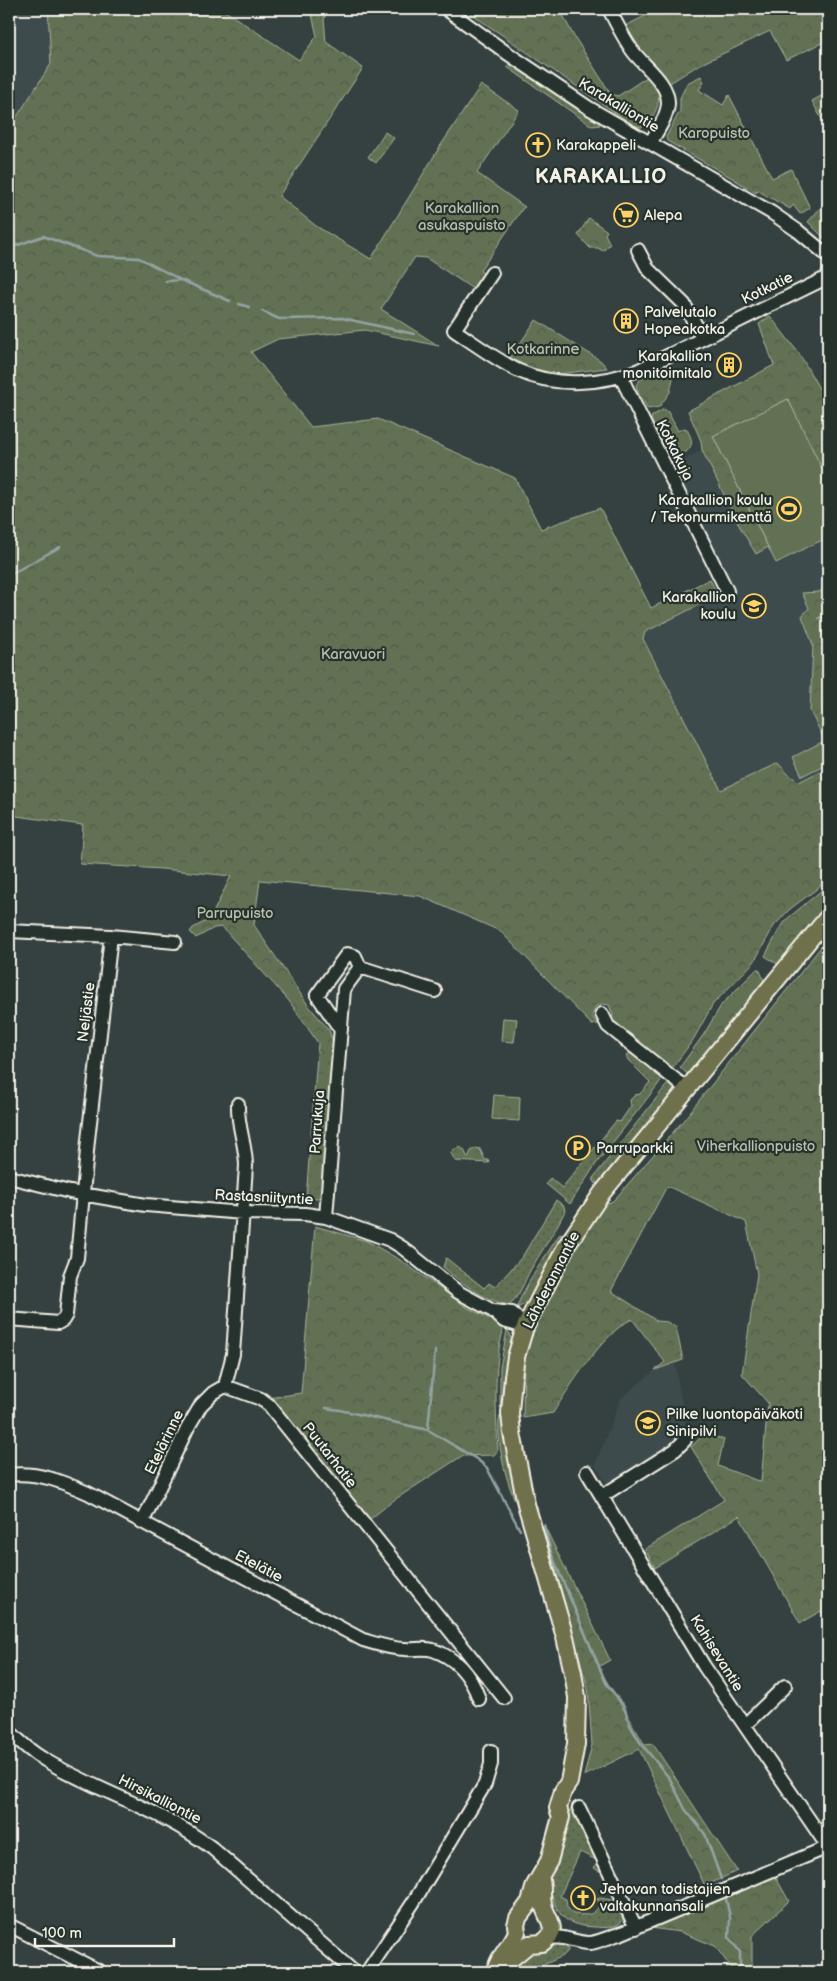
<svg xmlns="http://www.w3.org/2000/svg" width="837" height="1981" font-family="'Balsamiq Sans',sans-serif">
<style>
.built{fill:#3d4b4e}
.grass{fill:url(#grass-dots);stroke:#abb19d}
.forest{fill:url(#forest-crowns);stroke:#abb19d}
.pitch{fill:#627152;stroke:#abb19d}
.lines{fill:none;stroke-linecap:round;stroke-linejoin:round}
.stream{stroke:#93a3a4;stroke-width:2.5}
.minor-casing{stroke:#f4f1e8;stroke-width:16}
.major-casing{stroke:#f4f1e8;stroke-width:20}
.minor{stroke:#26332d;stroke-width:12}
.major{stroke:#6e714b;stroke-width:16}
.labels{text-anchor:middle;stroke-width:4.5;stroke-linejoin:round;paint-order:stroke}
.street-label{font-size:15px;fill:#f4f1e8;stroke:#26332d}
.park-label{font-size:15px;fill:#babeac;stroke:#26332d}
.poi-label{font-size:15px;fill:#f4f1e8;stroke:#26332d;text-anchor:start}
.district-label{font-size:20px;font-weight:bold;letter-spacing:1px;fill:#f4f1e8;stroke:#26332d}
</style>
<defs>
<pattern id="grass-dots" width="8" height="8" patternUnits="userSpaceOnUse" patternTransform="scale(1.25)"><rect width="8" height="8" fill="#627152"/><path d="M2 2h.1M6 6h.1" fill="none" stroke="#545a4b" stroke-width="1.8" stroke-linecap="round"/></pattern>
<pattern id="forest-crowns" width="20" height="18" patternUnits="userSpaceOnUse" patternTransform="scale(1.25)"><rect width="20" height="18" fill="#627152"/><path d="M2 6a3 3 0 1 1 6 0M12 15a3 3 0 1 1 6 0" fill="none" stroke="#545a4b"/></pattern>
</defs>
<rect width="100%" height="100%" fill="#344140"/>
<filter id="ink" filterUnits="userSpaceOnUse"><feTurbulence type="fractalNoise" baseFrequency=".02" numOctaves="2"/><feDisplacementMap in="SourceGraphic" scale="10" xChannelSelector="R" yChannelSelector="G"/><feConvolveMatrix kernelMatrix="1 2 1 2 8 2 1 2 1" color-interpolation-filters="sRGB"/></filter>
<g filter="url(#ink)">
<path class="built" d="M9,9H50L51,64L9,129Z
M788,399L828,481V587L819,592L809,609L802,616L813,645L810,711L828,747V767L799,782L721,790L643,638L645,632L713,598L716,604L734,595L670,467L702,450L701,441Z
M675,1363L686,1428L678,1433L670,1444L661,1452L607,1484L595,1465L621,1398L655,1370Z"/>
<path class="grass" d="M510,63L598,122L600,125L592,126L507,67Z
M632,1053L664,1077L596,1164L570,1204L546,1184L550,1178L562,1188L616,1121L620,1122L631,1106L630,1100L635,1095L640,1094L650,1082L628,1060L626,1055Z
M670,1081L675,1093L617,1164L597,1185L594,1181L593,1178Z
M556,1200L564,1206L565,1211C555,1232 542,1250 531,1269C524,1281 520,1298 508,1305C482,1299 463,1284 443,1267L446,1258L484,1288L489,1283L495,1287L522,1257Z
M563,1233L529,1302L517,1308C520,1292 549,1251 559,1235Z
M507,1330L510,1334L513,1346L500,1407V1368Z
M572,1804L577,1809L605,1874L594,1868L598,1861L580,1852L560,1896L566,1899L567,1907L573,1914C586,1915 594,1917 600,1904L597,1899L600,1898L619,1901L626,1915C623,1918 622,1922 619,1924C612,1928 602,1928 595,1927C568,1926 557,1918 551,1891L547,1889Z
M567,1941L568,1951L563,1956L528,1972H503C523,1954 538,1942 567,1941Z"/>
<path class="forest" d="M48,9H222L299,60L317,36L312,15L316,9H330L324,18L326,42L363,68L279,196L316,226L371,259L439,148L481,85L519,110L477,173L525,207L523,208L480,271L487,276L476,291L426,258L415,257L381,309L439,346L365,330L278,339L251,352L311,427L378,419L515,478L541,529L600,508L651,608L710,579L717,594L713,598L645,632L643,639L721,790L778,763L788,774L799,782L828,767V876L818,888L790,909L774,926L754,962L713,1004L693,1040L670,1071L611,1021L613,1015L609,1005L602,1004L596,1006L592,1016L598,1024L592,1025L500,931L420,896L260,880L254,925L308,1005L329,1030L333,1042L322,1198H306L318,1043L289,1001L222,927L214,928L196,938L190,932L193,928L210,919L231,876L162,869L80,864L83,825L9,815V129L51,64Z
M464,9H560L572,33L611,94L618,96L647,77C650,80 656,85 658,89C662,102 653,122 641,127L633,125Z
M655,9H828V40L786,60L770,31L697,66L670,83L633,46L623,27L655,11Z
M701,76L704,82L699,90L723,105L729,95L772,178L791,169L810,208L800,214L793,205L790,209L757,190L756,193L732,178L667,141L666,137L680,111V98L687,83Z
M828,92V131L812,101Z
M385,132L394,138L376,163L368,157Z
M828,199V242L808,222Z
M589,218L607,231L605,234L610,244L603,251L598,248H590L578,235Z
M770,316L800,355L828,404V481L788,399L713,436L768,547L756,554L740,527L702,450L701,441L688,411L774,365L759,324Z
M536,320L601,361L607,368L558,374L516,365L508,361Z
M671,366L675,369L670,392L659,407L648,409L639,395L636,385C642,375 660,367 671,366Z
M664,409L668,412L678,431L684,428L687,429C689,434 693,440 691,445C689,454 674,458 667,452L651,420L652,416Z
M828,587V747L810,711L813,645L802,616L809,608L802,593L819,592Z
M828,885V905L779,965L765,956L779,930L787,919Z
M828,938V1623L821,1611L800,1623L739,1516L655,1568L645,1549L724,1500L691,1447L704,1434L724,1439L718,1466L761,1482L768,1403L742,1374L757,1274L746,1222L667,1186L611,1291L657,1321L667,1322L676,1327L683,1360L655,1370L665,1362L632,1319C604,1332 570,1386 553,1413L523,1418L524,1356L546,1302L579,1238L607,1201L609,1203L614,1200L682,1122Z
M757,969H759L765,982L689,1076L680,1067L704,1034L722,1004Z
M503,1018L517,1019L514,1042L501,1041Z
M494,1095L520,1097L519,1121L492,1119Z
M460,1147L464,1150L468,1158L471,1151L476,1148L480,1149L485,1160H488L489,1163L455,1161L451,1153L453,1150Z
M315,1226L367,1241L400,1260L468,1308L494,1321L503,1331C493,1367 496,1413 498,1450L494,1455L462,1456L394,1500L364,1524L262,1399L301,1393Z
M500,1416L502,1423L523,1518C510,1492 501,1465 499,1435C499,1429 498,1422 500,1416Z
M544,1525L610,1660L598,1667L645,1745L653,1744L737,1871L705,1886L639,1749L584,1776L592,1745L588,1689Z
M775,1876L789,1901L752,1936V1964L758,1972H734L715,1946L680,1932L651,1928Z"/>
<path class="pitch" d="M788,399L828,481V537L776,563L713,436Z
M822,742L828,754V763L802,776L793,757Z"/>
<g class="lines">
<path class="stream" d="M9,253L15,246L43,236L97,256L139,258L181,280
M166,281L181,280L230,301
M239,304L249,307
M262,311L279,319L342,318L414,334
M9,575L60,547
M819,618L828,616
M326,1408L340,1410L428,1430L478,1460L487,1468L520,1530
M428,1429L435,1351
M544,1525L551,1553L606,1683L624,1706L630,1725L640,1742L670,1779L685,1809L705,1834L721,1879
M726,1899L730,1917L729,1938L740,1952V1968C748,1972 756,1968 763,1972"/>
<g class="minor-casing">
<path id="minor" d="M446,9L507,53L589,108L772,213L798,231L828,256
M609,9C616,23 623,37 632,50C643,66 669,82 668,104C667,117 657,132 650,143
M638,250L648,269L684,304L703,338
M492,273L454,330C475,344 496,360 519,371C556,388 602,384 639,370L828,277
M621,377L727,591
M9,931L111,936L88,1140L77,1258L70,1276L66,1315L63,1320L58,1323L9,1319
M111,936L175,942
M360,967L435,991
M602,1014L608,1026L687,1089
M341,1030L317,995L347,954L355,956L360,967
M238,1104C237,1125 246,1145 246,1166L233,1354L225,1386L261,1399L269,1405L504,1698
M9,1177L70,1192L146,1205L243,1213L305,1214L326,1217L390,1240L403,1248L458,1292L493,1311L504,1321L525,1327
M326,1217L344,989L360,967
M493,1311L512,1313L525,1327
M587,1472L704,1666L828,1847
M9,1475C37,1471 63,1482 88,1493L363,1640C377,1644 391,1649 405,1649C414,1650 424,1647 433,1650C457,1658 471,1676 479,1699
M602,1496L675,1450L685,1440
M143,1521L187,1429L201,1405L213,1393L225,1386
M745,1725L785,1686
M9,1731C19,1741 32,1753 45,1760C100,1793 159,1808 212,1848L354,1972
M579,1808L636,1928
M9,1925L101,1972
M547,1939C565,1934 575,1944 591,1943C601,1941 612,1936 622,1933L828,1847
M367,1972L413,1903L485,1784L491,1764V1751"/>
</g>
<g class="major-casing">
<path id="major" d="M501,1967L529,1944L542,1943C562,1930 546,1919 543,1904C541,1896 543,1888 541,1880
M494,1972L500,1959L514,1938L517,1932L516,1925L518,1918L530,1902L535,1885L549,1861L561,1817L558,1808L563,1791L569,1782L576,1744L577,1697L573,1673L565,1637L526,1504L512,1433L510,1413L513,1377L516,1357L525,1327L567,1245L602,1193L828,917"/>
</g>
<use href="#minor" class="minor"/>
<use href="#major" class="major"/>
</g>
</g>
<defs>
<g id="church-ring" transform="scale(1.25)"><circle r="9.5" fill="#26332d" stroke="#ffd166" stroke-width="1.5"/><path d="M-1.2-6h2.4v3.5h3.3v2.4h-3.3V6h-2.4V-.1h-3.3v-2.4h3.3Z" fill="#ffd166"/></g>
<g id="supermarket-ring" transform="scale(1.25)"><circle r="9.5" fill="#26332d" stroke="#ffd166" stroke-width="1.5"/><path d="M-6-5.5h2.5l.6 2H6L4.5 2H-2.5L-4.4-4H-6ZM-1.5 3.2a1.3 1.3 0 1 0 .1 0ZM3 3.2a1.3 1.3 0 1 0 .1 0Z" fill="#ffd166"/></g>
<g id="building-ring" transform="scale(1.25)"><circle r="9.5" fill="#26332d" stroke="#ffd166" stroke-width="1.5"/><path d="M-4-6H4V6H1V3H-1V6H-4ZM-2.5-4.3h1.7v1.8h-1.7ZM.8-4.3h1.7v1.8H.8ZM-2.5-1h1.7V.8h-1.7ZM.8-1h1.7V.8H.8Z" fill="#ffd166"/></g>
<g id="stadium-ring" transform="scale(1.25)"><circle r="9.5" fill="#26332d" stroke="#ffd166" stroke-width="1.5"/><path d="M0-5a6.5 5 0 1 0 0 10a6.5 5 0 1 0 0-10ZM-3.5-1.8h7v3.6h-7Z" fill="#ffd166"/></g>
<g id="school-ring" transform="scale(1.25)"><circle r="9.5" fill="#26332d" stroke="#ffd166" stroke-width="1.5"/><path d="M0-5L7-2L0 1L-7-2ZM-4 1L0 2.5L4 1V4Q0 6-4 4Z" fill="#ffd166"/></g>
<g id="parking-ring" transform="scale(1.25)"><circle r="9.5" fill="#26332d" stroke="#ffd166" stroke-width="1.5"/><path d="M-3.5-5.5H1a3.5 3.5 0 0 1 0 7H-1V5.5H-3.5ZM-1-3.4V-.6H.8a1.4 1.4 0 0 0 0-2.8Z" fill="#ffd166"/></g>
</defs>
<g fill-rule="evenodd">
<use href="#church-ring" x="538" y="145"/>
<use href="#supermarket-ring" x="626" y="215"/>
<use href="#building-ring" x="626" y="321"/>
<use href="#building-ring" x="729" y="365"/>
<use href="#stadium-ring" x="789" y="509"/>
<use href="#school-ring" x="754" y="606"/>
<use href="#parking-ring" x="578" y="1148"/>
<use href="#school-ring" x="648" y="1423"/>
<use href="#church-ring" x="583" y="1898"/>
</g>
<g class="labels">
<g class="street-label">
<text transform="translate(619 105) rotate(31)" y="5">Karakalliontie</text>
<text transform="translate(767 288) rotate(-26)" y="5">Kotkatie</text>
<text transform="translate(675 450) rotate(64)" y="5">Kotkakuja</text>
<text transform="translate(86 1012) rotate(-83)" y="5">Neljästie</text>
<text transform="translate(317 1122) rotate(-86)" y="5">Parrukuja</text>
<text transform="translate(264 1197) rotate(3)" y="5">Rastasniityntie</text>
<text transform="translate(551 1280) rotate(-63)" y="5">Lähderannantie</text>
<text transform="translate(164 1442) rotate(-64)" y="5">Etelärinne</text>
<text transform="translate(330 1455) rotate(52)" y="5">Puutarhatie</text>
<text transform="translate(259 1566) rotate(28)" y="5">Etelätie</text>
<text transform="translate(717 1653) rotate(58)" y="5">Kahisevantie</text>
<text transform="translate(160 1799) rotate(27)" y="5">Hirsikalliontie</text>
</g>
<g class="park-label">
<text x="714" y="138">Karopuisto</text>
<text x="462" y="213">Karakallion<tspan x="462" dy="17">asukaspuisto</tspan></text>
<text x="543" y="354">Kotkarinne</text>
<text x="353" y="659">Karavuori</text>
<text x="235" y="918">Parrupuisto</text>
<text x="756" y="1151">Viherkallionpuisto</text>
</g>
<g class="poi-label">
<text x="556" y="150">Karakappeli</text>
<text x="644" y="220">Alepa</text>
<text x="644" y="317">Palvelutalo<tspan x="644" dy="17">Hopeakotka</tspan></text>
<text x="712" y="361" text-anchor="end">Karakallion<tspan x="712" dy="17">monitoimitalo</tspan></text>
<text x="772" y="505" text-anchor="end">Karakallion koulu<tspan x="772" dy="17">/ Tekonurmikenttä</tspan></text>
<text x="736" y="602" text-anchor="end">Karakallion<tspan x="736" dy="17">koulu</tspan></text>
<text x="596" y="1153">Parruparkki</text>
<text x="666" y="1419">Pilke luontopäiväkoti<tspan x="666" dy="17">Sinipilvi</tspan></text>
<text x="600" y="1894">Jehovan todistajien<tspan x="600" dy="17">valtakunnansali</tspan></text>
</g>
<g class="district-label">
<text x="601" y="183">KARAKALLIO</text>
</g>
</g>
<rect width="837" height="1981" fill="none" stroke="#26332d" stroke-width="30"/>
<rect x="15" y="15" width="807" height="1951" fill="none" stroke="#f4f1e8" stroke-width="2" filter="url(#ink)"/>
<path d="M35 1938v8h139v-8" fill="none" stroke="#f4f1e8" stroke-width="2.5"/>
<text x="42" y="1938" font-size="15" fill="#f4f1e8" stroke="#26332d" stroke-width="4" paint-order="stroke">100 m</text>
</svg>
